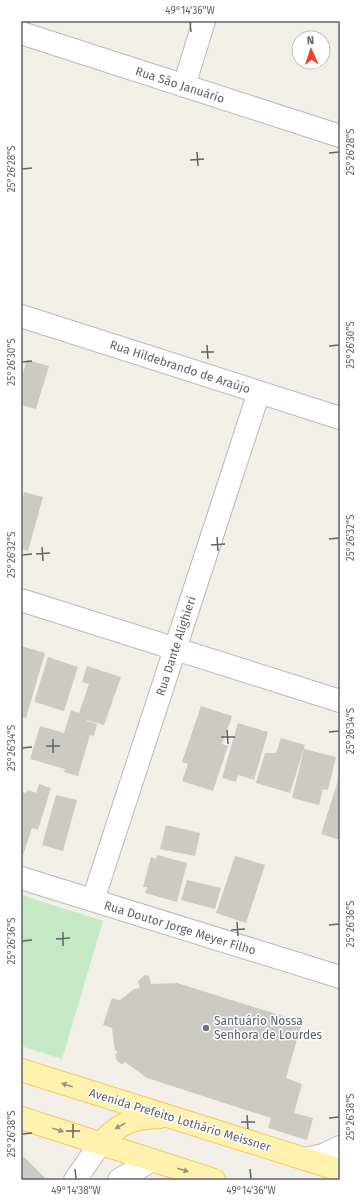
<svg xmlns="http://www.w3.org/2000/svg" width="361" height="1201" font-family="'Fira Sans',sans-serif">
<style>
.green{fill:#c5e8c5}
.building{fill:#cccac5}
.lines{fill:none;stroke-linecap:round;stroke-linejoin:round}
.minor-casing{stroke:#b5b8bc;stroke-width:24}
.secondary-casing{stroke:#b6babf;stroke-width:24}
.primary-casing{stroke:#f2c960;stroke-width:24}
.minor{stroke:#fff;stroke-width:22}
.secondary{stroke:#fff;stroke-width:22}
.primary{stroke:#fff2af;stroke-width:22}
.oneway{fill:#979581}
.ticks{fill:none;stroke:#5f6368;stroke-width:1.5}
.worship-dot{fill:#6b7280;stroke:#fff;stroke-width:1.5}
.labels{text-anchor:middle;stroke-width:3;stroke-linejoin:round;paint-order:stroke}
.street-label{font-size:12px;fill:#5f6368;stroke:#fff}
.worship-label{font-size:12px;fill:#5b616d;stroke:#fff;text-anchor:start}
.neatline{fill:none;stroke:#5f6368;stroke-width:1.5}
.ticks-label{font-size:10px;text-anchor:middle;fill:#5f6368}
</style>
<rect width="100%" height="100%" fill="#f1efe8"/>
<path class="green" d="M21,895L103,921L62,1059L21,1046Z"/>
<path class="building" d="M27,360L49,366L36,409L21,405V378Z
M24,492L43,497L28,551L21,549V504Z
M21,646L45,653L26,718L21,717Z
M48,657L78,667L64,711L34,702Z
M87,666L121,677L104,725L87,720V721L97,724L94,736L90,735L78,776L64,772L65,769L30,759L40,726L64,733L71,710L79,713L89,684L82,682Z
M201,706L232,716L222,744L228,746L213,791L182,781L188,764L182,762Z
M238,723L268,732L254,780L238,775L236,782L222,778Z
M281,738L305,745L290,793L256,783L265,753H276Z
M304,749L336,757L328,790L323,789L319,805L292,798Z
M340,774V840L321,834Z
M39,784L51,788L38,830L32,828L23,855L21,854V792L25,793L28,790L36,793Z
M56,795L77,800L63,851L42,845Z
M166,825L200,833L195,856L160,849Z
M157,855L187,863L177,902L145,893L147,887H143L151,857L156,859Z
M235,856L265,865L246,923L216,913Z
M187,880L221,888L215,909L181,900Z
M145,975L149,976L151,984L177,983L302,1022L286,1078L302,1084L294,1113L313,1118L307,1140L268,1128L271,1118L147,1078L125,1062L123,1064L119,1063L116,1059L115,1055L118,1052L115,1050L112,1028L103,1025L112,998L120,1000L134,989L140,988L138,981Z
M24,1157L47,1180H21V1159Z"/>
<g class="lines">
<g class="minor-casing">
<path id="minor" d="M21,33L340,136
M184,86L204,21
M21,316L340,418
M21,600L340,701
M21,878L340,977
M93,900L259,392"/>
</g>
<g class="secondary-casing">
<path id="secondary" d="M305,1159L323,1155L340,1147
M75,1180L100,1144
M119,1180L152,1160"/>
</g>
<g class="primary-casing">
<path id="primary" d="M21,1070L340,1170
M21,1118L214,1180
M100,1144C119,1123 132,1118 160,1117"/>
</g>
<use href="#minor" class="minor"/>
<use href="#secondary" class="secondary"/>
<use href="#primary" class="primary"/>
</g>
<defs><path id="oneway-solid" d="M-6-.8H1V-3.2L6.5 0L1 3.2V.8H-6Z"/></defs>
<g class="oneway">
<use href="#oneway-solid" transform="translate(67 1085) rotate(-163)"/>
<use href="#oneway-solid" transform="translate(120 1126) rotate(151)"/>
<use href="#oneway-solid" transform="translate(58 1130) rotate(18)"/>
<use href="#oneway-solid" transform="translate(183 1170) rotate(18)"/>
</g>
<path class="ticks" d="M190,22L191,32M197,152L198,166M329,153L339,152M190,160L204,159M22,169L32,168M207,345L208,359M329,346L339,345M201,352H214M22,362L32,361M217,537L218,551M329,539L339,538M211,545L225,544M42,547L43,561M36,554L50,553M22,555L32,554M227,730L228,744M329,732L339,731M221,737H235M53,739V753M46,746H60M22,748L32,747M237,922L238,936M329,925L339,924M231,930L245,929M63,932V946M56,939L70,938M22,941L32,940M247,1115L248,1129M329,1118L339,1117M241,1122H255M73,1124V1138M66,1131H80M22,1134L32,1133M75,1169L76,1179M250,1169L251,1179"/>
<circle class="worship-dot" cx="206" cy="1028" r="4"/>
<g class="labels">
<g class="street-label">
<text transform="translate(180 85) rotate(18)" y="4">Rua São Januário</text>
<text transform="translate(180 367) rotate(18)" y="4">Rua Hildebrando de Araújo</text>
<text transform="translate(176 646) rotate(-72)" y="4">Rua Dante Alighieri</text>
<text transform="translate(180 928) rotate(17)" y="4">Rua Doutor Jorge Meyer Filho</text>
<text transform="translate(180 1120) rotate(17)" y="4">Avenida Prefeito Lothário Meissner</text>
</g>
<g class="worship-label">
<text x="214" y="1025">Santuário Nossa<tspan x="214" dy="14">Senhora de Lourdes</tspan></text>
</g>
</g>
<rect width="361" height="1201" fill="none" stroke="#ffffff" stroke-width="44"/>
<g transform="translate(311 50) rotate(357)"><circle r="19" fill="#ffffff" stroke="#bfc1c3"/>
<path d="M0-3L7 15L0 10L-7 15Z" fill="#ea4335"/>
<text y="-6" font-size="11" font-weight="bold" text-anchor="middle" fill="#5f6368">N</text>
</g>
<rect x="22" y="22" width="317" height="1157" class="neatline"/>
<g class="ticks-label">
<text x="190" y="14">49°14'36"W</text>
<text transform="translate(350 152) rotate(-90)" y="4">25°26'28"S</text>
<text transform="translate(11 169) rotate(-90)" y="4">25°26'28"S</text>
<text transform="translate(350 345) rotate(-90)" y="4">25°26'30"S</text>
<text transform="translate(11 362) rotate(-90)" y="4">25°26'30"S</text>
<text transform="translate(350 538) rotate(-90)" y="4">25°26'32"S</text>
<text transform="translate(11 555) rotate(-90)" y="4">25°26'32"S</text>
<text transform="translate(350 731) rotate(-90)" y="4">25°26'34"S</text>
<text transform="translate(11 748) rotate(-90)" y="4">25°26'34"S</text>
<text transform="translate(350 924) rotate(-90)" y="4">25°26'36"S</text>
<text transform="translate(11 941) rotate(-90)" y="4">25°26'36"S</text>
<text transform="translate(350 1117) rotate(-90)" y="4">25°26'38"S</text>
<text transform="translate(11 1134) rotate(-90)" y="4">25°26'38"S</text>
<text x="76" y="1194">49°14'38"W</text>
<text x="251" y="1194">49°14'36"W</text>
</g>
</svg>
